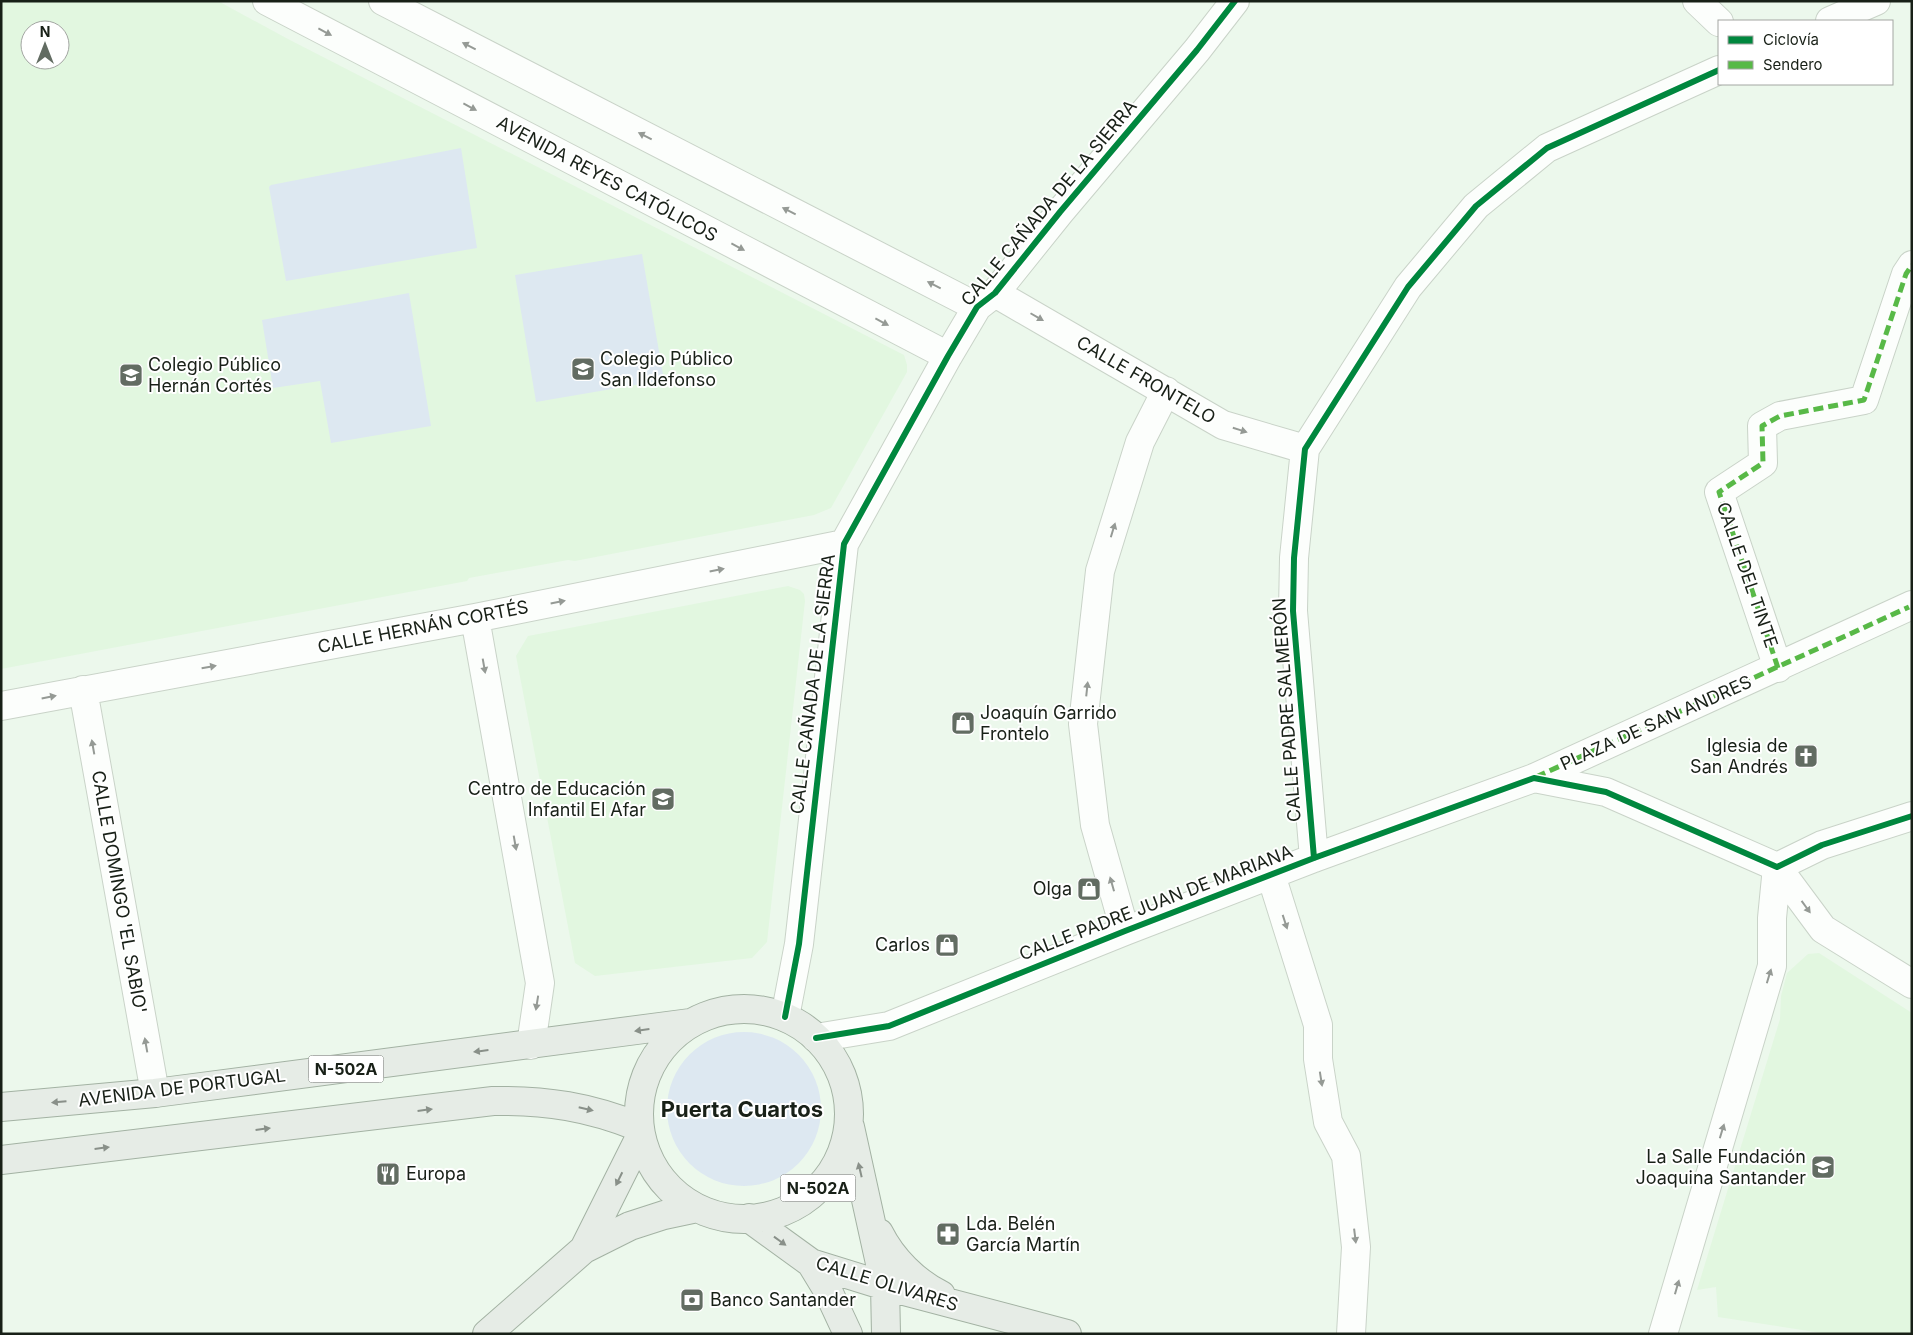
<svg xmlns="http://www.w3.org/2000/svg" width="1913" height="1335" font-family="Inter,sans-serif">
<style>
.built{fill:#e2f7e0;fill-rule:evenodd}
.green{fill:#dde8f1}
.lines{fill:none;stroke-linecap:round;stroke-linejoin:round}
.minor-casing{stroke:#c9d3c8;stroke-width:30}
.major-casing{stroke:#a3b2a3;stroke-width:30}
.minor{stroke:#fcfefc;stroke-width:28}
.major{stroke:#e6ece6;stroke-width:28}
.quiet{stroke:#58b947;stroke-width:5;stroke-dasharray:10 5;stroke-linecap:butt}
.cycleway-casing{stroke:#fff;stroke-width:9}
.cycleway{stroke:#00873e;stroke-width:6}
.oneway{fill:#959a95}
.oneway2{fill:#899089}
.labels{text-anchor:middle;stroke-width:4;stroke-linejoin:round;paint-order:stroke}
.shield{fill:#fff;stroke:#5d635d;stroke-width:1}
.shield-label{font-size:16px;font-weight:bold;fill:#182017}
.street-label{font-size:18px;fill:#182017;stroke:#fff}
.poi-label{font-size:18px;fill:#182017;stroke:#fff;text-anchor:start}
.district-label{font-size:22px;font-weight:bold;fill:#182017;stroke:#fff}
</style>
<rect width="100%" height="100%" fill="#ecf8ec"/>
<path class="built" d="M1,1H218L288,39L904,355L907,365V372L831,508L814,515L575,561L568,560L469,578L467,581L1,669ZM30,30H60V60H30Z
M788,586L800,590L804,594L805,601L767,942L752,958L595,976L575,963L516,656L528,636Z
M1819,953L1912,1013V1334H1828L1718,1317L1716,1287L1697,1290L1780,1019L1781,996L1787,973L1808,954Z"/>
<path class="green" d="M461,148L477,248L286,281L269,187L271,185Z
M642,254L664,380L536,402L515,275Z
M409,293L431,426L331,443L320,381L273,388L262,320Z
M667 1109a77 77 0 1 1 154 0a77 77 0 1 1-154 0Z"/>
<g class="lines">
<g class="minor-casing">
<path id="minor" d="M267,1L948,356
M383,1L977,307
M1697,1L1719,22
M1830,21L1876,1
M995,293L1223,425L1305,449
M475,618L540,983L531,1045
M1778,668L1719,492L1763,463L1762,426L1780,416L1864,400L1906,274L1912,265
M83,690L155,1093
M1,706L475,618L844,544
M1534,778L1606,792L1777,867L1822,845L1912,816
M1314,858L1293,611L1294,558L1305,449L1408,287L1476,206L1547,148L1719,70
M1777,867L1823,929L1912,984
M1271,875L1318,1025V1059L1328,1122L1346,1156L1356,1247L1351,1334
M1125,931L1095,825L1083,724L1100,571L1140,442L1166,391
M785,1017L799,944L844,544L948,356L977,307L995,293L1060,212L1197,50L1235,1
M816,1038L889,1026L1125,931L1314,858L1534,778L1912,605
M1663,1334L1772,966V918L1777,867"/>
</g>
<g class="major-casing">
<path id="major" d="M639 1114a105 105 0 1 1 210 0a105 105 0 1 1-210 0Z
M1,1107L155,1093L690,1023
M850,1127L885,1286L886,1334
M1,1160L493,1101C546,1100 590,1107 639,1127
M749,1218L811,1263L885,1286L1067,1334
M879,1233C892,1259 915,1282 941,1295
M584,1249L641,1135
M811,1263L828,1291L848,1334
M487,1334L584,1249L630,1226L664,1215L697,1208"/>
</g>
<use href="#minor" class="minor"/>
<use href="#major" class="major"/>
<path class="quiet" d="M1778,668L1719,492L1763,463L1762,426L1780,416L1864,400L1906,274L1912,265
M1536,777L1909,607"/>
<g class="cycleway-casing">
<path id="cycleway" d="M1314,858L1293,611L1294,558L1305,449L1408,287L1476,206L1547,148L1719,70
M785,1017L799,944L844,544L948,356L977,307L995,293L1060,212L1197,50L1235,1
M816,1038L889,1026L1125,931L1314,858L1534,778L1606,792L1777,867L1822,845L1912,816"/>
</g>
<use href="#cycleway" class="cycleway"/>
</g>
<defs><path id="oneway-solid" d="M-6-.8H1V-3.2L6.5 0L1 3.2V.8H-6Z" transform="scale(1.25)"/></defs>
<g class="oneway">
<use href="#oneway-solid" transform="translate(325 32) rotate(28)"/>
<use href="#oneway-solid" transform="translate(469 46) rotate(-153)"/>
<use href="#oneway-solid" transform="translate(470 107) rotate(28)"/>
<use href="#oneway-solid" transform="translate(645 136) rotate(-153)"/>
<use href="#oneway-solid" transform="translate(789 211) rotate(-153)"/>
<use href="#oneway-solid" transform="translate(738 247) rotate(28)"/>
<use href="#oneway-solid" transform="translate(934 285) rotate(-153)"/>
<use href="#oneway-solid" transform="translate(1037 317) rotate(30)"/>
<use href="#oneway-solid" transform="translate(882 322) rotate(28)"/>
<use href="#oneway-solid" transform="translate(1240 430) rotate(17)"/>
<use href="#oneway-solid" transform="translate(1113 530) rotate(-73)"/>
<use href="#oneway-solid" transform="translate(717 570) rotate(-11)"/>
<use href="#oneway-solid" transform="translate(558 602) rotate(-11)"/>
<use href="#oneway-solid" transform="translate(484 666) rotate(80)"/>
<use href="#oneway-solid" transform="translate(209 667) rotate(-10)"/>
<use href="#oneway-solid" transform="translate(1087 689) rotate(-84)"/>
<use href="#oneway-solid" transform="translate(49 697) rotate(-11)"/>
<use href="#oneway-solid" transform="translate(93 747) rotate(-100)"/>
<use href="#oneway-solid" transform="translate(515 843) rotate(80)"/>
<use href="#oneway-solid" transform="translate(1112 884) rotate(-106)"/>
<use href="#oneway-solid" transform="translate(1806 907) rotate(54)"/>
<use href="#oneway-solid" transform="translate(1285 922) rotate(72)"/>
<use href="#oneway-solid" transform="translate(1769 976) rotate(-73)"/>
<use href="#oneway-solid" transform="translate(537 1003) rotate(99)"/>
<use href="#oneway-solid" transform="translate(146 1045) rotate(-100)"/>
<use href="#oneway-solid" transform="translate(1321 1079) rotate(81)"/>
<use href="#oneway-solid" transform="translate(1722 1131) rotate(-73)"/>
<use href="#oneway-solid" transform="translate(1355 1236) rotate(83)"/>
<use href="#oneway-solid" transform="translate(1677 1287) rotate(-74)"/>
</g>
<g class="oneway2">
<use href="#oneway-solid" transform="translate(642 1030) rotate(172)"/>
<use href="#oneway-solid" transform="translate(481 1051) rotate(173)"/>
<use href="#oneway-solid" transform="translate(59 1102) rotate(175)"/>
<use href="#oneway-solid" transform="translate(586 1109) rotate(13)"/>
<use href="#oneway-solid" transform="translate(425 1110) rotate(-7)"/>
<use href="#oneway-solid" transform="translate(263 1129) rotate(-7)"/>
<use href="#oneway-solid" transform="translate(102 1148) rotate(-7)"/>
<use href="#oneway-solid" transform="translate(860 1170) rotate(-103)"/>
<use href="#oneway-solid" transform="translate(619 1179) rotate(116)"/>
<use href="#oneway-solid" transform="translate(780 1241) rotate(36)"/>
</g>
<defs>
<g id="school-square" transform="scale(1.25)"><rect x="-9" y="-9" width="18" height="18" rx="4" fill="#626c62" stroke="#fff"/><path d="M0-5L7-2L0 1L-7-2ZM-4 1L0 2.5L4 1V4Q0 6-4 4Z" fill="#fff"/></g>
<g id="shop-square" transform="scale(1.25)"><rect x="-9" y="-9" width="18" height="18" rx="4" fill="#626c62" stroke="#fff"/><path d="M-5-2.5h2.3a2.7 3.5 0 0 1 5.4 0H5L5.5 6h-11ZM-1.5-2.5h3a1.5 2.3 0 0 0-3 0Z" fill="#fff"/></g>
<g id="church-square" transform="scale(1.25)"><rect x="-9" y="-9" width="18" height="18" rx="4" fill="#626c62" stroke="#fff"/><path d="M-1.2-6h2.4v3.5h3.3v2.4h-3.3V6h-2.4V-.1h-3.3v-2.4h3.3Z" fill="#fff"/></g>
<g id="restaurant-square" transform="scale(1.25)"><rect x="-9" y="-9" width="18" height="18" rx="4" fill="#626c62" stroke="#fff"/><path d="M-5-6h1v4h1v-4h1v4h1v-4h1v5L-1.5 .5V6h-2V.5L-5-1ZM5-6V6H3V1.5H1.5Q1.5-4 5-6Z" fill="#fff"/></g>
<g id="pharmacy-square" transform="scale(1.25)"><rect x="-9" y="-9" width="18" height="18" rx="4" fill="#626c62" stroke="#fff"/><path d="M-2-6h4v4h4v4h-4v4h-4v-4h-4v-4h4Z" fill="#fff"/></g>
<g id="bank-square" transform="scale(1.25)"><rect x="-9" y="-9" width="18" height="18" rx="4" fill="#626c62" stroke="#fff"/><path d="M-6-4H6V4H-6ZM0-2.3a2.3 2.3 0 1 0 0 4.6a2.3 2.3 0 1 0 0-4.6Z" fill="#fff"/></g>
</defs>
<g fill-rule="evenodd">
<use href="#school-square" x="583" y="369"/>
<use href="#school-square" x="131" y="375"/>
<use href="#shop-square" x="963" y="723"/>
<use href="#church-square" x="1806" y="756"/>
<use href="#school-square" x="663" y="799"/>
<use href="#shop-square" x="1089" y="889"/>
<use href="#shop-square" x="947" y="945"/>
<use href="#school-square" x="1823" y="1167"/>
<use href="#restaurant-square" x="388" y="1174"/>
<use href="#pharmacy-square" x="948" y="1234"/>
<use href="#bank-square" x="692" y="1300"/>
</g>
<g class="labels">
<g class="shield">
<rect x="308.5" y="1055.5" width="75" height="27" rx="4"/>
<rect x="780.5" y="1174.5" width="75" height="27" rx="4"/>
</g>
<g class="shield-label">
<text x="346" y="1075">N-502A</text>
<text x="818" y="1194">N-502A</text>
</g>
<g class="street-label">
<text transform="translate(607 179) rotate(28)" y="6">AVENIDA REYES CATÓLICOS</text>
<text transform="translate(1049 203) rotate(-50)" y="6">CALLE CAÑADA DE LA SIERRA</text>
<text transform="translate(1146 380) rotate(30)" y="6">CALLE FRONTELO</text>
<text transform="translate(1747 575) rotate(71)" y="6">CALLE DEL TINTE</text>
<text transform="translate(423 627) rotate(-11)" y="6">CALLE HERNÁN CORTÉS</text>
<text transform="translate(813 684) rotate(-83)" y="6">CALLE CAÑADA DE LA SIERRA</text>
<text transform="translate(1287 710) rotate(-94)" y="6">CALLE PADRE SALMERÓN</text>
<text transform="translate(1656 723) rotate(-24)" y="6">PLAZA DE SAN ANDRES</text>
<text transform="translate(119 892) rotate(80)" y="6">CALLE DOMINGO 'EL SABIO'</text>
<text transform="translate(1156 903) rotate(-21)" y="6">CALLE PADRE JUAN DE MARIANA</text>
<text transform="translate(182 1088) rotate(-7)" y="6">AVENIDA DE PORTUGAL</text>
<text transform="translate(887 1284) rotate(17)" y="6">CALLE OLIVARES</text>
</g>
<g class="poi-label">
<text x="600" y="365">Colegio Público<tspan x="600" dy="21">San Ildefonso</tspan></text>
<text x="148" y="371">Colegio Público<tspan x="148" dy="21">Hernán Cortés</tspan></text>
<text x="980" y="719">Joaquín Garrido<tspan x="980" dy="21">Frontelo</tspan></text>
<text x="1788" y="752" text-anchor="end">Iglesia de<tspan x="1788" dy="21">San Andrés</tspan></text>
<text x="646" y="795" text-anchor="end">Centro de Educación<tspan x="646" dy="21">Infantil El Afar</tspan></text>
<text x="1072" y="895" text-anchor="end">Olga</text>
<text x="930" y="951" text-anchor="end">Carlos</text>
<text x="1806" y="1163" text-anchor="end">La Salle Fundación<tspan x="1806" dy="21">Joaquina Santander</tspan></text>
<text x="406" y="1180">Europa</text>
<text x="966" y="1230">Lda. Belén<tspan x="966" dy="21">García Martín</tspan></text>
<text x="710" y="1306">Banco Santander</text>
</g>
<g class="district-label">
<text x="742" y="1117">Puerta Cuartos</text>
</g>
</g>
<rect width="1913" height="1335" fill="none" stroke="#182017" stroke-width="5"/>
<rect x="1718" y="20" width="175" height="65" fill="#ffffff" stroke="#a3a6a2"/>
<rect x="1728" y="36" width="25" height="8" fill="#00873e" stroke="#a3a6a2"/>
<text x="1763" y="45" font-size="15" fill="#182017">Ciclovía</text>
<rect x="1728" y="61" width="25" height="8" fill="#58b947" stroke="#a3a6a2"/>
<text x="1763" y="70" font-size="15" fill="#182017">Sendero</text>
<g transform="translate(45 45)"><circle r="24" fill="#ffffff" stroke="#a3a6a2"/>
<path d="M0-4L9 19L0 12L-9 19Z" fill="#626c62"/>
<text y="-8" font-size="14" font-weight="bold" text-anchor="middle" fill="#182017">N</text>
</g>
</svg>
